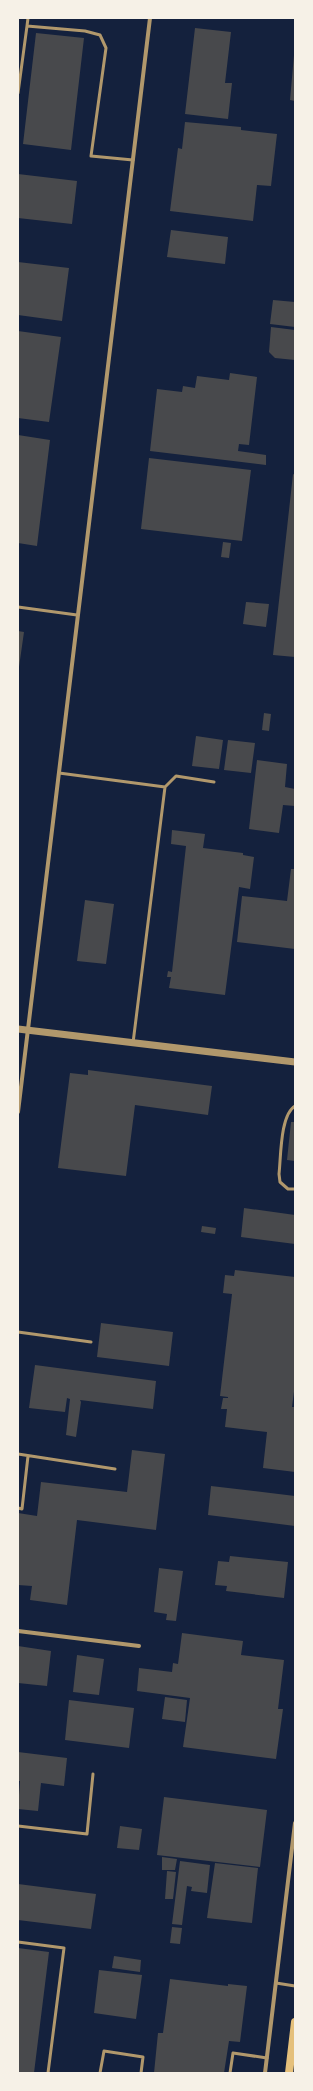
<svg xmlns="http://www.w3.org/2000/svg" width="313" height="2091" font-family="Montserrat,sans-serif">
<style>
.building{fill:#48494c}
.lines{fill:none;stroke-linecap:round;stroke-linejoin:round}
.service{stroke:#b1986c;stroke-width:3}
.minor{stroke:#b1986c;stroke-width:4}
.tertiary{stroke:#b1986c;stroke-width:7}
.secondary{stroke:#e5c07b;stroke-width:8}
</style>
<rect width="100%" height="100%" fill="#14213d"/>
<path class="building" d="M195,28L231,32L225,83H232L228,119L185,114Z
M36,33L84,38L71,150L23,144Z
M294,55H295V101L290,100Z
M185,122L241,127V130L277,134L271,186L257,185L253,221L170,211L178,148L182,149Z
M18,174L77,181L72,224L18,218Z
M171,230L228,237L225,264L167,257Z
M18,262L69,268L62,321L18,315Z
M273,300L295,302V327L270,324Z
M271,327L295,330V360L275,358L269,352Z
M18,331L61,337L49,422L18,418Z
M230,373L257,377L249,445L239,444L238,451L266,455V465L150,451L157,389L182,392L183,386L195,388L197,376L229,380Z
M18,435L50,440L37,546L18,543Z
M149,458L251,470L242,541L141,529Z
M293,474L295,475V657L273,655Z
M223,542L231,543L229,558L221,557Z
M246,602L269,604L266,627L243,624Z
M18,631L24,632L19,667H18Z
M264,713L271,714L269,731L262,730Z
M196,736L223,740L219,769L192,766Z
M228,740L255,743L251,773L224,770Z
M257,760L287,764L285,787L295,789V806L283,805L279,833L249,829Z
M172,830L205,834L203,848L243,853V855L254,857L250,889L239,887L225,995L169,988L171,977H167L168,971L172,972L186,846L171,844Z
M291,869H295V949L237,942L242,896L287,901Z
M85,900L114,904L106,964L77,961Z
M88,1070L212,1086L208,1115L135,1105L126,1176L58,1168L70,1073L88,1075Z
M291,1122H295V1161L287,1160Z
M244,1208L295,1215V1244L241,1237Z
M202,1226L216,1228L215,1234L201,1232Z
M235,1270L295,1277V1384L292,1407H295V1472L263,1468L267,1432L225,1427L227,1409H221L223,1398H228V1397L220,1396L232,1294L223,1293L225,1275L234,1276Z
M101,1323L173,1332L169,1366L97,1357Z
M35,1365L156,1381L153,1409L80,1400L81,1402L76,1437L66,1435L70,1399L67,1398L65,1412L29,1408Z
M132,1450L165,1454L156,1530L77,1520L67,1605L30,1600L32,1586L18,1585V1513L37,1516L41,1482L127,1492Z
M211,1486L295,1496V1526L208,1515Z
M230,1556L288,1562L284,1598L226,1591L227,1586L215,1585L218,1561L229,1562Z
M159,1568L183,1571L176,1621L166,1620L167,1614L154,1612Z
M182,1633L243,1641L241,1655L284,1660L278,1709H283L276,1759L183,1747L190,1698L137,1691L139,1668L172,1672L173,1663L178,1664Z
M18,1646L51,1651L47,1686L18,1683Z
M77,1655L104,1659L99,1695L73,1692Z
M165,1697L187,1700L185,1722L162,1719Z
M69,1700L134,1708L129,1748L65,1740Z
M18,1752L67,1758L64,1786L41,1783L38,1811L18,1809L20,1781H18Z
M164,1797L267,1810L260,1867L157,1855Z
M120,1826L142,1829L139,1850L117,1848Z
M162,1857L177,1859L175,1870H162Z
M180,1861L210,1865L207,1893L191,1891L192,1887L187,1886L182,1925L172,1924Z
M215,1863L258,1868L252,1923L207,1918Z
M167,1871L176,1872L173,1899H165Z
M18,1884L96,1894L91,1929L18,1920Z
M172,1927L182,1928L180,1944L170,1943Z
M18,1948L49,1952L34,2073H18Z
M114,1956L141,1960L140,1972L112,1968Z
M99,1970L142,1975L136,2019L94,2013Z
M170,1979L228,1986V1984L247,1986L240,2042L229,2041L224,2073H154L158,2033H163Z"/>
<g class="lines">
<path class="service" d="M28,18L27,26L85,31L100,35L106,48L91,156L133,160
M18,93L27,26
M18,607L77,615
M59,773L165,787L133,1043
M165,787L176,776L214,782
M295,1106C280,1115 281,1157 279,1174L280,1182L288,1189H295
M18,1332L91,1342
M18,1454L115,1469
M18,1508L22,1509L28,1456
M18,1826L87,1834L93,1774
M18,1942L64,1948L48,2073
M276,1983L295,1986
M100,2073L104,2051L143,2057L141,2073
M230,2073L233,2053L267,2058"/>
<path class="minor" d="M18,1112L150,18
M18,1631L139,1646
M265,2073L295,1823"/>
<path class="tertiary" d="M18,1029L295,1062"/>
<path class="secondary" d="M289,2073L295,2022"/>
</g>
<rect width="313" height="2091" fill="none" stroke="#f6f1e7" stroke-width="38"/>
</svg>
